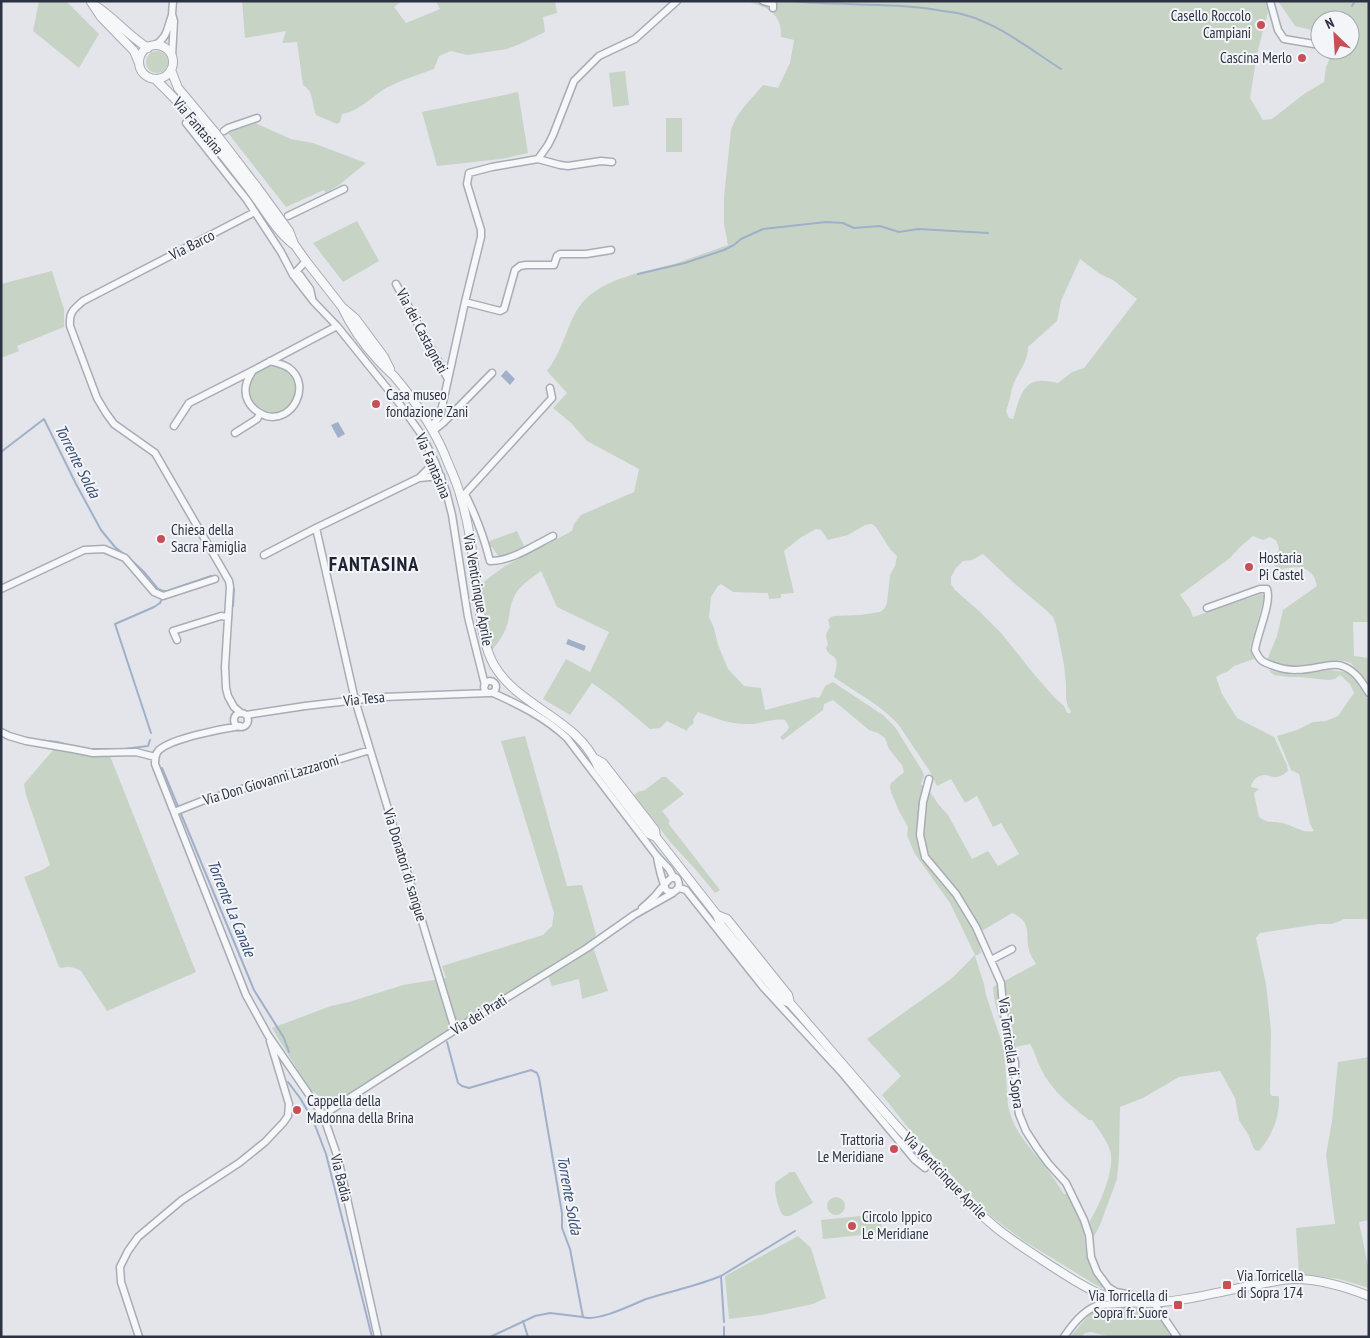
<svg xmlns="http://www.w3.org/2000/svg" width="1370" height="1338" font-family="'PT Sans Narrow',sans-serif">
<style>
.green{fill:#c7d4c5;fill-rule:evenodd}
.water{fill:#a0b0c9}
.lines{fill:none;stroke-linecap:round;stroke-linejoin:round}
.stream{stroke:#a0b0c9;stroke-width:2}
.minor-casing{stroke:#a8acb5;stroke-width:9}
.tertiary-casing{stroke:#a8acb5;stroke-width:10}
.minor{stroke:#f6f7f9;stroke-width:6}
.tertiary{stroke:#f6f7f9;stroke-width:8}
.poi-dot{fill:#c94f57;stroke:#f3f5f8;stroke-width:2}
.labels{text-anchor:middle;stroke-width:4;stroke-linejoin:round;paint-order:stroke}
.poi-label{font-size:15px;fill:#2c3242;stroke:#f3f5f8;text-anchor:start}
.street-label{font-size:15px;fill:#2c3242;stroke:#f3f5f8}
.water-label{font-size:16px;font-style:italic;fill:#374d75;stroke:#f3f5f8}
.district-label{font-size:20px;font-weight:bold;letter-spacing:1px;fill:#1e2333;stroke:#f3f5f8}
</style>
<rect width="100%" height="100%" fill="#e3e5eb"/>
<path class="green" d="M39,1H66L99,34L79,68L33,31Z
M242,1H402L394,7L406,23L440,9L436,1H555L557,13L543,17L545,32L520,44L507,49L467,55L451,51L439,56L434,69C418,75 401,80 386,88C371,97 360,111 342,114L340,122L337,124L316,115C312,105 314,91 303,85L297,42L282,43L286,31L245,38Z
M745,1H1265L1268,12L1257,54L1250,98L1263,120L1272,119L1304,94L1324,82L1326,67L1331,56L1345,53L1354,48L1350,39V20H1320V32L1295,26L1278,1H1369V622H1353L1354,656L1369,658V686L1351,663L1343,661L1289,668L1267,660L1277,636L1283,610L1317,586C1313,565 1296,565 1279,570C1270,564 1274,557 1279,550C1278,543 1277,540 1270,537L1263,540L1253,536L1240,547L1230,558L1180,595L1190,609L1193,617L1261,594L1265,595L1250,648L1254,659L1234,666L1227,672L1221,674L1216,677L1222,694L1237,718L1274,737L1287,765L1288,771C1284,774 1282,776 1277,777C1272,778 1270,775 1265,775C1257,775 1252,781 1251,787L1259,789L1254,793L1259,817C1271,825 1271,820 1282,823C1293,825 1303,834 1314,831L1310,824L1299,774L1291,770L1277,736L1297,730L1313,722L1326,721L1338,716L1354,693L1350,684L1340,675L1335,679L1328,680L1299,677H1288L1274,675L1268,670L1292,675L1330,670L1346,672L1357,682L1369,701V919H1344L1340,921L1332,924H1319L1260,933L1256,938L1266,984L1271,1030L1270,1093L1272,1096H1278L1279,1097C1280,1117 1272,1136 1259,1151L1255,1150L1253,1147L1249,1136L1239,1120L1235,1098L1220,1071L1179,1077L1143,1098L1120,1107L1119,1157L1117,1179L1100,1225L1093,1238L1089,1223C1099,1205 1116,1170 1110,1150C1106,1139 1098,1129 1092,1120H1089C1071,1106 1051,1090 1041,1069C1037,1061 1035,1052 1030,1044L1010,1048C1003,1028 994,1008 993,987L1036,964C1034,960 1030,955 1029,950C1025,934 1033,922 1012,913L977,934L981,953L975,956L984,984L986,995L1004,1049L1008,1105C1013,1131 1029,1146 1044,1165C1051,1174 1058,1185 1064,1194H1069L1079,1213L1083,1228L1087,1258L1097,1278L1103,1287L1101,1288L1024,1241L993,1218L970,1195L910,1130L882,1095L901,1076L867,1039L951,979L975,955L950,903L915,854L911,845L907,835L908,827L899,811L891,792L890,787L891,783L904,772L902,765L889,749L885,738L878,733L869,730L833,700L824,704L823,710L783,740L780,737L787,731L789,727L785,720C773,718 761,724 749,724C731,725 715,718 698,712L693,720L694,723L688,728L687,731L667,721L660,728L650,729L613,698L592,683L570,715L543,699L566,659L590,672L609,632L557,607L541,571C532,578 520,585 515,595C510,604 510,613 508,622C505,633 499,642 492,650L489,640L481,590L482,583L505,566L572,531L574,524L581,515L634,492L639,469L587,441L571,423L553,408L567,393L547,371C553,363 558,353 562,344C568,330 572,315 582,303C604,277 646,272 677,263C694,257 711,251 728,245L724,224V197L731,130C737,111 751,100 763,85L778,88L790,63L794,40L781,37C782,13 766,6 745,1ZM1080,259L1100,274L1113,280L1137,299L1084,368L1072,372L1058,383C1052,382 1044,380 1038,381C1021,383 1018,405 1013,419L1009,418L1006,411C1009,404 1010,396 1012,388C1017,372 1028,364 1028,347L1057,321L1061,301ZM872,524L876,527L890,549L897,556L895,566L890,575L887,603L884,609L880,612L860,615L834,616L831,617L828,620L830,627C824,637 826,634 828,645L826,648C828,656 835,655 836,660C838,664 835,673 834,677C855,692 881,705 898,724L929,770L937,786L951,779L965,803L977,796L993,827L1001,823L1019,854L998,866L988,851L972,859L948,815L939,805L930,792L924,788L921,784L924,776L923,772L895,727L883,715L833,682L825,686L820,697L816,698L815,697L765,710L761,688L744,686L728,669L718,645L714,628L709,617L711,597L718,586L721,584L733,592L768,593L769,599L781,598V594L794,593L784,551L800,538L816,529L821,530L828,540L848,535L865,525ZM983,554L1015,584L1046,610L1053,617L1056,625L1064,665L1066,684V699L1068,707L1071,711L1070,713H1067L1064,706L1054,697L1033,673L1002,634L979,611L955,590L951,584V577L956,568L963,561L972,560Z
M146 62a11 11 0 1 1 22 0a11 11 0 1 1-22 0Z
M625,71L629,105L613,107L609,73Z
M518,92L528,153L501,159L437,166L422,112Z
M666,118H682V152H666Z
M253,122L291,139L313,143L366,163L339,185L326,193L324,190L286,207L228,133Z
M357,221L379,261L343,282L313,243Z
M52,271L64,309V327L17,346L19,351L1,358V284Z
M248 389a24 24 0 1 1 48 0a24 24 0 1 1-48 0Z
M517,531L525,548C518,552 503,561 497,554C495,552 494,549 492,547L488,546L487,542Z
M525,736L567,886L582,885L596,934L592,944L608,991L582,999L579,979L552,986L547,973L350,1096C332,1099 322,1102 308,1087L272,1028L331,1006L349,1002L403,985L446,978L442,966L543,935L552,926L554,913L501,741Z
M54,749L88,756H110L196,972L107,1011L81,971C74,967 69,966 62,968L59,967L24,877L42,870L50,865L26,795L24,784Z
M662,777H666L684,794L662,811L670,821L668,823L720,890L715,893L696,870L671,843L634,795L638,792L645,790Z
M1369,1057V1220L1359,1222L1369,1271V1288L1339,1279L1299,1274L1296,1228L1335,1224L1326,1155L1332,1121L1338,1062Z
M790,1172H795L813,1203L790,1216C786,1216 785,1217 782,1214C778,1208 773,1189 776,1182Z
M827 1206a9 9 0 1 1 18 0a9 9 0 1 1-18 0Z
M880,1214L882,1233L823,1239L821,1220Z
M798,1236L811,1248L826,1298L813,1304L761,1315L729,1319L725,1276Z
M1106,1306C1122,1306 1144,1302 1157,1313C1164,1319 1169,1329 1173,1337H1111L1091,1332L1085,1333L1081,1337H1070L1094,1309Z"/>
<path class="water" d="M506,370L515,379L510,385L501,376Z
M338,422L345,434L338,438L331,425Z
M568,639L586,646L584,651L566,644Z"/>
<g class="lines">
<path class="stream" d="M791,1C841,6 892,2 943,11C950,12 958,13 965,15C999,24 1031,50 1061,69
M1352,6L1355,1
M644,27L672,1
M638,274L685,263L724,250L734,245L741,239L763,229L826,222L843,223L854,228L880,226L899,232L918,229L988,233
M1,452L44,419L76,484L101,530L115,547L125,555
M129,558L144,572L158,589L163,591H167L211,576
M233,606L234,589
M231,622L232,612
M151,733L115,624L154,607L160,603L162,599
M37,740L57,742L76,747
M88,749H124L148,746L150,740
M162,768L254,990L284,1038L289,1052
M447,1042L458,1083L462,1086L469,1088L531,1070L537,1073L539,1078L562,1213V1228L570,1249L583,1317C597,1322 632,1305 646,1299C671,1291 697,1286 721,1276L724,1322
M288,1082L300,1098L313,1120L326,1154L372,1337
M721,1276L795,1231
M523,1321L528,1337
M724,1327V1337
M490,1337L535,1316L550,1313L583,1317"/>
<g class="minor-casing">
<path id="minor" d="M763,1L773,4V8
M1270,1L1278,30L1284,39L1320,45
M155,45C168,37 167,28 172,15
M172,56L174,21L172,14L173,1
M186,123L247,200L281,252L293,275L314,302L337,326L399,403L421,434L435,462L446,491L452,515L468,617L485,685
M224,131L228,128L257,118
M538,159L548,145L553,135L574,81L599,56L635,39L677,1
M288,216L344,189
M293,275H300L310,289L312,298
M293,275L306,261
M396,284L448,379
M465,302L500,311L504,309L515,270L520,266L526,265H554L557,256L560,254H586L611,250
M252,372C246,381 243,391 248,401C252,409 258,413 266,416C293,423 312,385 289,368C283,364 277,363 270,361
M174,426L189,403L252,371L337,326
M431,427L440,416L465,302L481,237V230L467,184L469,173L492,167L538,159L560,165L568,166L601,161L612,162
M433,431L443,423L492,373
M235,433L257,419L260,414
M419,478L441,476
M465,494C476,516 484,537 490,561C512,561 533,546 553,536
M461,498L552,398L550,388
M316,528L355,700L455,1030
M264,555L316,528L419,478L435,462
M1,589L84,550L104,549L125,558L154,592L163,596L215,579
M1207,608L1260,589H1267C1272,602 1257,634 1255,650C1260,661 1262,662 1274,666C1289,672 1304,670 1319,667C1326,666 1336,663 1342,666C1355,670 1362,682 1369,693
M177,640L173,631L221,616L227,617
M484 687a6 6 0 1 1 12 0a6 6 0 1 1-12 0Z
M493,693C520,705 546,718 567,738L656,855L669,869L674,878
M241,713L234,707L228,696L226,688L225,667L230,587L229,581L155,453L114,424L106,413L97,398L70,326C69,312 73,310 83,301L255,212
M234 720a7 7 0 1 1 14 0a7 7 0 1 1-14 0Z
M246,715L305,706L383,697L489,693
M240,726C221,729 173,738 159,750C155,754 155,759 155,764L246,995L268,1035L323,1115L338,1158L378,1337
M1,732L9,736L26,741L73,749L93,753L136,752L155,757
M929,779L923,802L920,835L925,857L956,894L976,927L1001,983L1003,1006L1008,1038L1015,1062L1016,1093L1019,1114L1026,1131L1037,1148L1048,1163L1066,1183L1084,1220L1089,1235L1091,1257L1097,1272L1108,1287L1116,1292L1137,1296L1143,1303
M174,812L202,801L370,750
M679,888L686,890L763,987L843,1074L915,1160L925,1168
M642,908C647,904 651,900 655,896C660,891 677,863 679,886C677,892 671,894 666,890C662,880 659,869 657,857
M991,960L1012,949
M323,1115L455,1030L587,948L634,915L673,893
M1154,1303L1177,1337
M139,1337L121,1282L120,1267L128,1251L138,1237L182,1200L239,1163L265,1142L283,1123L288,1116L289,1104L270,1041
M1064,1337C1072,1325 1085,1308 1100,1305C1110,1304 1119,1305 1129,1303"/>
</g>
<g class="tertiary-casing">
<path id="tertiary" d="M91,2L101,17L134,51L139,63
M93,4C114,17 127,35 148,48
M139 62a17 17 0 1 1 34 0a17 17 0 1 1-34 0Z
M171,70L178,88L214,131L257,187L289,231L294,244L306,261L342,307L355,318L384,357L390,369
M155,79C191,113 220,151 250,190C264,208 275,230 293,244
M342,307C351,326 364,345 378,360C383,366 389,371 394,376C416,402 436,431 448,463C453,474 458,486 461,498C470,527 473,558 477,588C480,611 482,644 494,665C519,708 578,718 598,767L649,834L656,837L717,915L721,925L783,1000L790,1003C832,1051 873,1101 917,1148C941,1175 966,1202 994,1226C1012,1241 1033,1254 1053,1267C1083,1286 1105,1302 1142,1303C1179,1303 1218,1292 1254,1285C1268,1283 1282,1279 1295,1279C1320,1279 1346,1287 1369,1296
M594,758L603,763L655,830L656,837
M717,915L727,919L788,995L790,1003"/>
</g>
<use href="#minor" class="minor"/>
<use href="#tertiary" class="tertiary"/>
</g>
<g class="poi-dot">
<circle cx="1261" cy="25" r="5"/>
<circle cx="1302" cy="58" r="5"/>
<circle cx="376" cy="404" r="5"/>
<circle cx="161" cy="539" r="5"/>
<circle cx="1249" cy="567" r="5"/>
<circle cx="297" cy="1110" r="5"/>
<circle cx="894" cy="1149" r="5"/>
<circle cx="852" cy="1226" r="5"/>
<rect x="1222" y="1280" width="10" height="10" rx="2.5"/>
<rect x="1173" y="1300" width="10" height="10" rx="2.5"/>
</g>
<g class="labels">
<g class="poi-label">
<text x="1251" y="21" text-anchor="end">Casello Roccolo<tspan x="1251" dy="17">Campiani</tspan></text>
<text x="1292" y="63" text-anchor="end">Cascina Merlo</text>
<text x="386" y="400">Casa museo<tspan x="386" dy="17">fondazione Zani</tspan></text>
<text x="171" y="535">Chiesa della<tspan x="171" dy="17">Sacra Famiglia</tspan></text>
<text x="1259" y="563">Hostaria<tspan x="1259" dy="17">Pi Castel</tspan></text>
<text x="307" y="1106">Cappella della<tspan x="307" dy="17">Madonna della Brina</tspan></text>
<text x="884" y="1145" text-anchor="end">Trattoria<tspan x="884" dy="17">Le Meridiane</tspan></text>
<text x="862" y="1222">Circolo Ippico<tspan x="862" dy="17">Le Meridiane</tspan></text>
<text x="1237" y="1281">Via Torricella<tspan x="1237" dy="17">di Sopra 174</tspan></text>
<text x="1168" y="1301" text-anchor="end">Via Torricella di<tspan x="1168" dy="17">Sopra fr. Suore</tspan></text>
</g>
<g class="street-label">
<text transform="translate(198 126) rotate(50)" y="5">Via Fantasina</text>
<text transform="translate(192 245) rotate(-27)" y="5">Via Barco</text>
<text transform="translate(422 331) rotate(62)" y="5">Via dei Castagneti</text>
<text transform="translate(433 466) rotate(67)" y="5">Via Fantasina</text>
<text transform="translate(478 590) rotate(80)" y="5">Via Venticinque Aprile</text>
<text transform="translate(364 699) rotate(-6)" y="5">Via Tesa</text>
<text transform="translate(271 780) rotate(-17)" y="5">Via Don Giovanni Lazzaroni</text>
<text transform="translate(405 865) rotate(73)" y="5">Via Donatori di sangue</text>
<text transform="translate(479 1015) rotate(-32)" y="5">Via dei Prati</text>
<text transform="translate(1011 1053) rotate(82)" y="5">Via Torricella di Sopra</text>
<text transform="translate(945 1176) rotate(46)" y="5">Via Venticinque Aprile</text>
<text transform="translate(341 1178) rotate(76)" y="5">Via Badia</text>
</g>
<g class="water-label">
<text transform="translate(78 461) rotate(63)" y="6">Torrente Solda</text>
<text transform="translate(232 908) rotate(68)" y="6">Torrente La Canale</text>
<text transform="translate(570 1195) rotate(80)" y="6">Torrente Solda</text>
</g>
<g class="district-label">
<text x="374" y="571">FANTASINA</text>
</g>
</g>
<rect width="1370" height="1338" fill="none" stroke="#2c3242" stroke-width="5"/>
<g transform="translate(1335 35) rotate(335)"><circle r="24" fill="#f3f5f8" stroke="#a3a7af"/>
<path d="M0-4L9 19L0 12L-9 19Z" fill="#c94f57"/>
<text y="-8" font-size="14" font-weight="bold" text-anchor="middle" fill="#2c3242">N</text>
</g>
</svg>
